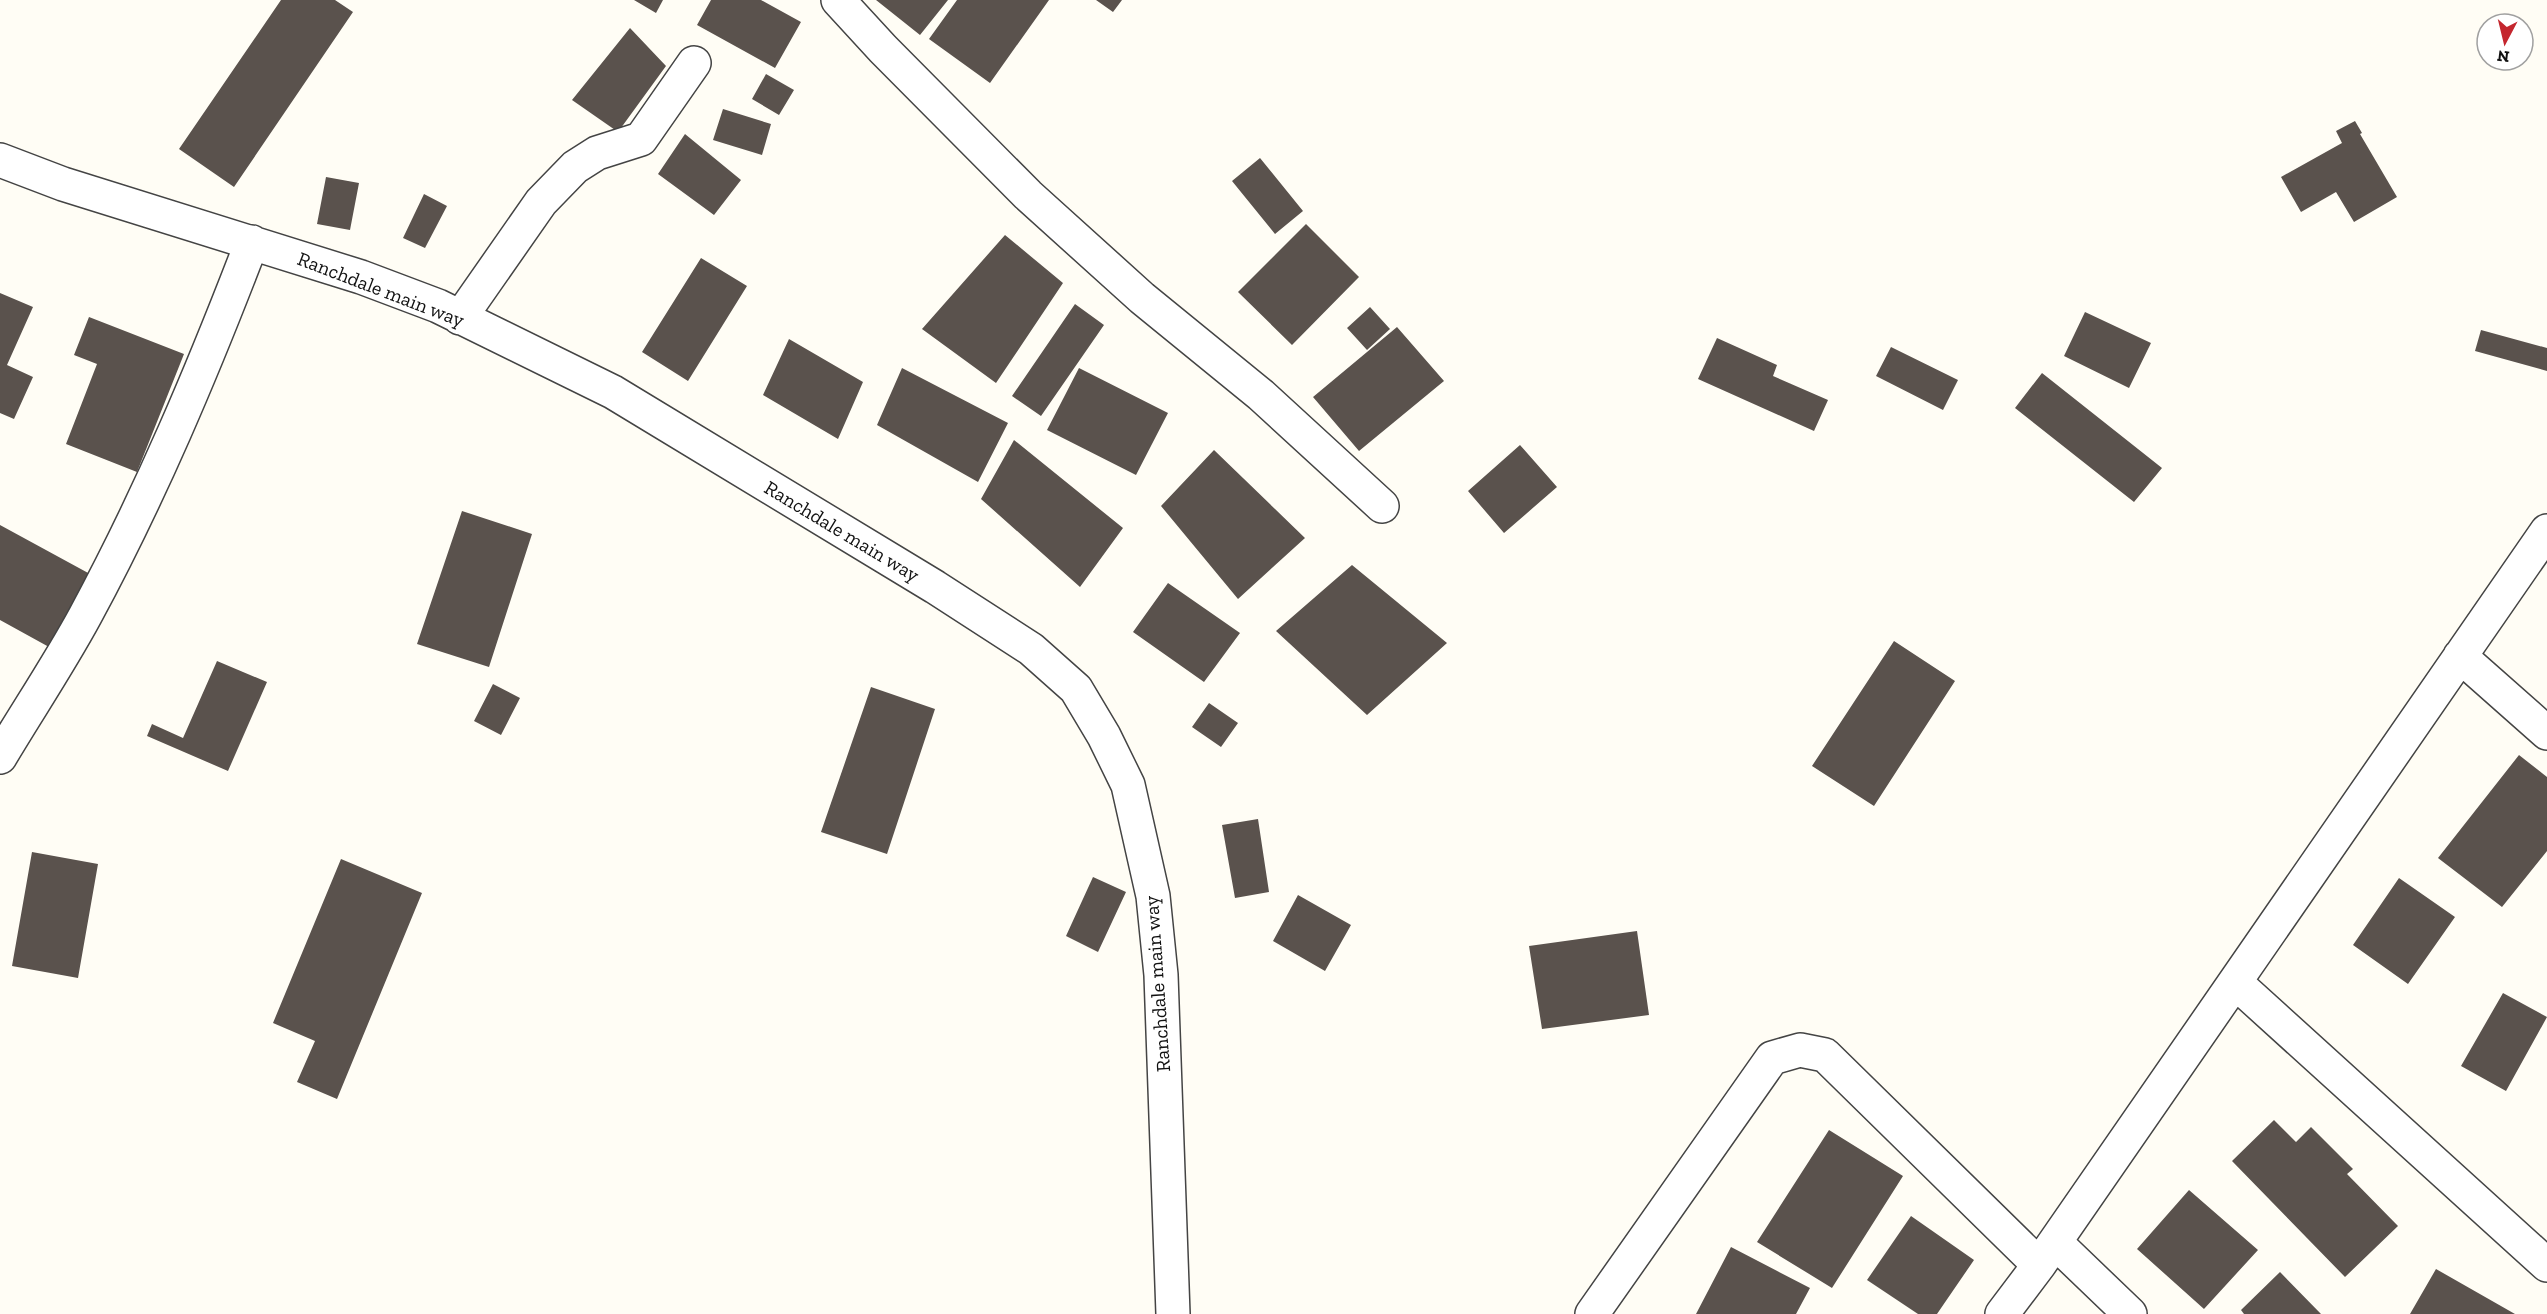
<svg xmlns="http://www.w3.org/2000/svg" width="2547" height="1314" font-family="'Zilla Slab',serif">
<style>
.building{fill:#5a524d}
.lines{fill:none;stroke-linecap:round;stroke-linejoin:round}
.minor-casing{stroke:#444;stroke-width:36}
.minor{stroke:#fff;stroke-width:33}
.labels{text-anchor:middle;stroke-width:6;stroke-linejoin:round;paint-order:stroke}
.street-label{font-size:20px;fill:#111;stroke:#fff}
</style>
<rect width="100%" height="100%" fill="#fffdf5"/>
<path class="building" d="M281,0H335L353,12L234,187L179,149Z
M634,0H663L656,13Z
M711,0H761L801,22L775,68L697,25Z
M876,0H948L920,35Z
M957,0H1049L990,83L929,39Z
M1096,0H1122L1113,12Z
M630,28L666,66L618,132L572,100Z
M766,74L794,90L779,115L752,99Z
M723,109L771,124L762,155L713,140Z
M2355,121L2362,133L2360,134L2397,197L2354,222L2336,192L2301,212L2281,177L2342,143L2336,131Z
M685,134L741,180L714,215L658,174Z
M1260,158L1303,211L1275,234L1232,181Z
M326,177L359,183L350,230L317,224Z
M424,194L447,206L425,248L403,238Z
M1306,224L1359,277L1292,345L1238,292Z
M1005,235L1063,283L996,383L922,329Z
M701,258L747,286L688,381L642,352Z
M0,293L33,307L7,365L33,377L14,419L0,413Z
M1075,304L1104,325L1041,416L1012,396Z
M1370,307L1390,329L1367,350L1347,328Z
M2085,312L2151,343L2129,388L2064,356Z
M89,317L184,354L137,472L66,444L97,364L74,355Z
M1397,327L1444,381L1359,451L1313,397Z
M2481,330L2547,348V371L2475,351Z
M1717,338L1777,365L1773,376L1828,400L1814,431L1698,379Z
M789,339L863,382L838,439L763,395Z
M1891,347L1958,380L1943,410L1876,376Z
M902,368L1008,423L978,482L877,425Z
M1079,368L1168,413L1136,475L1047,430Z
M2042,373L2162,468L2134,502L2015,408Z
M1014,440L1123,528L1080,587L981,499Z
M1520,445L1557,487L1504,533L1468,491Z
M1214,450L1305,538L1238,599L1161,506Z
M462,511L532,534L489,667L417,644Z
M0,525L90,574L49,647L0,620Z
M1352,565L1447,643L1367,715L1276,631Z
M1168,583L1240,633L1204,682L1133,632Z
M1894,641L1955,681L1874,806L1812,766Z
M217,661L267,682L228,771L147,736L152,724L183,738Z
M493,684L520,698L501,735L474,721Z
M871,687L935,709L887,854L821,832Z
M1209,703L1238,723L1221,747L1192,727Z
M2519,755L2547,777V851L2502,907L2438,858Z
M1258,819L1269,892L1235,898L1222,825Z
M32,852L98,864L78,978L12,966Z
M341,859L422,893L337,1099L297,1082L315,1041L273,1023Z
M1093,877L1126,892L1098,952L1066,936Z
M2399,878L2455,917L2408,984L2353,945Z
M1298,895L1351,925L1325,971L1273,941Z
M1637,931L1649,1015L1542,1029L1529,946Z
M2503,993L2547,1017L2506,1091L2461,1066Z
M2274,1120L2296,1142L2311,1127L2353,1169L2347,1174L2398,1226L2345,1277L2232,1161Z
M1829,1130L1903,1176L1832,1288L1757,1242Z
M2189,1190L2258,1250L2204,1309L2137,1249Z
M1911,1216L1974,1260L1937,1314H1918L1867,1280Z
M1731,1247L1810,1288L1796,1314H1696Z
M2436,1269L2515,1314H2410Z
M2280,1272L2321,1314H2244L2241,1310Z"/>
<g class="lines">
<g class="minor-casing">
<path id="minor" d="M838,0L883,49L1028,195L1142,298L1261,395L1382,506
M0,160L63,184L361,277L438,306L613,392L935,587L1031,649L1076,689L1104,736L1128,785L1153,896L1161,975L1173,1314
M460,318L541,202L575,167L597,153L641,139L694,63
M2460,656L2547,733
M0,757C28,710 59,664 85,616C150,496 203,370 252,242
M2235,982L2547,1265
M2055,1242L2130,1314
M1592,1314L1772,1058L1800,1050L1825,1055L2039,1265
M2002,1314L2039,1265L2547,531"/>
</g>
<use href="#minor" class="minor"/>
</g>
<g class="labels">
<g class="street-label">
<text transform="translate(381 289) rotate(21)" y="7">Ranchdale main way</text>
<text transform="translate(842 531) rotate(31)" y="7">Ranchdale main way</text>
<text transform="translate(1157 984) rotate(-94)" y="7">Ranchdale main way</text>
</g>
</g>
<g transform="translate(2505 42) rotate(187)"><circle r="28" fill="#ffffff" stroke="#a0a0a0" stroke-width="1.5"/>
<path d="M0-4.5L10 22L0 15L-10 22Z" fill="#c4262e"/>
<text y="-9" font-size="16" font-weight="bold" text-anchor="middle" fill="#111111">N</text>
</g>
</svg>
